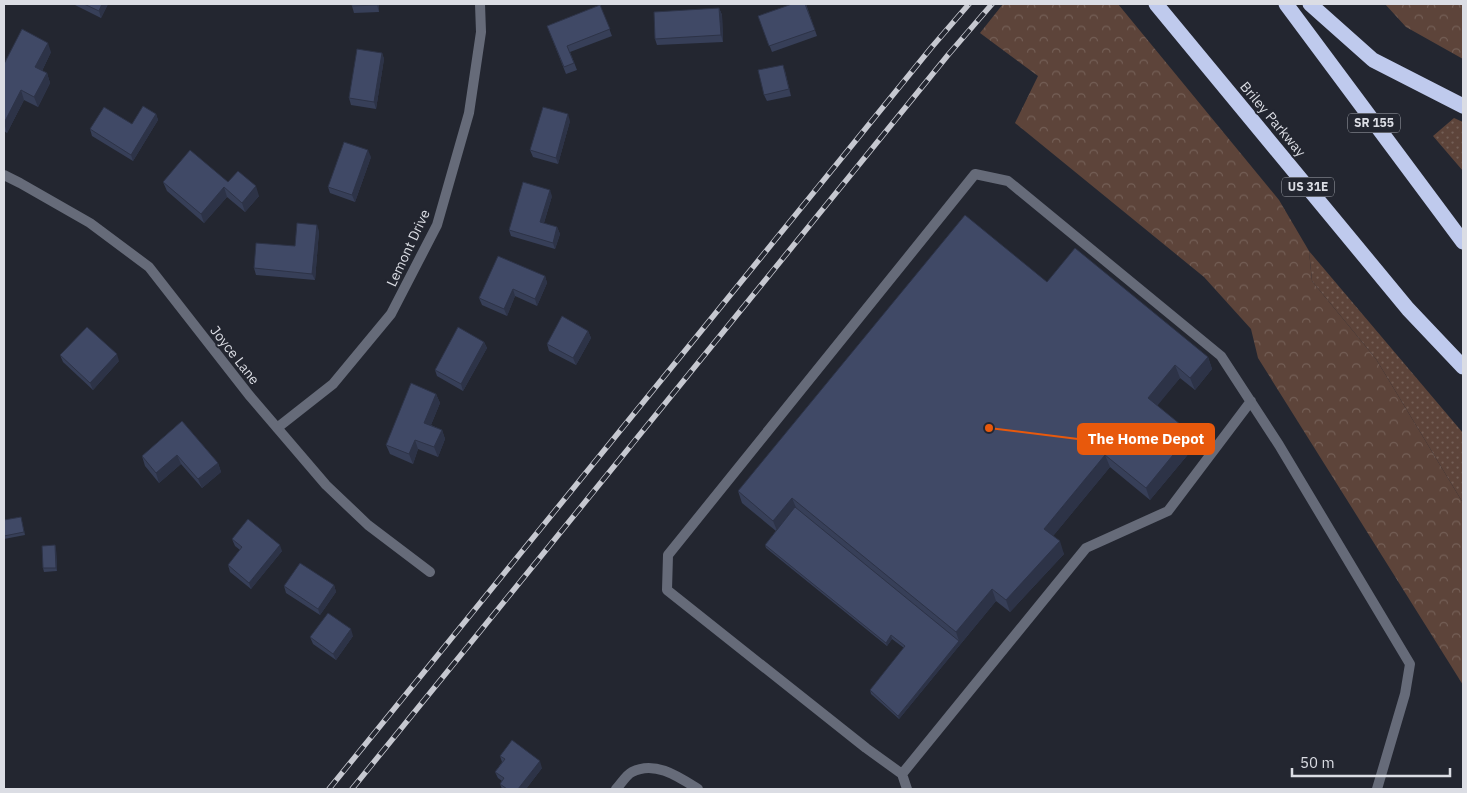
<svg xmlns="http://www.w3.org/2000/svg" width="1467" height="793" font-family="'IBM Plex Sans',sans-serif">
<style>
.grass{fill:url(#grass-dots)}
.forest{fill:url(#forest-crowns)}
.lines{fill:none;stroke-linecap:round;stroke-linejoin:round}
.lane{stroke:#666b79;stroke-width:10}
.street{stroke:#666b79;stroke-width:10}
.highway{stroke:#bfcaed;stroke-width:15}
.rail-casing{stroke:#c6c8d0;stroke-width:5.5}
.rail{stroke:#232630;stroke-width:4;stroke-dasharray:11;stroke-linecap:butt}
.wall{fill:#373f58}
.shaded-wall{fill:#2d3347}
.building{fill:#404966;stroke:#2d3347}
.labels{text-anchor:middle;stroke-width:4;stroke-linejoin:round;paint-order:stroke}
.shield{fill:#232630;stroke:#a4a6ae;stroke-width:1}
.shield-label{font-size:12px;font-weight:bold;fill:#dbdde4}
.street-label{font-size:14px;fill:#dbdde4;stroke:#232630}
.leader{fill:none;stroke:#e8590c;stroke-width:2}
.callout-dot{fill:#e8590c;stroke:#232630;stroke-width:2}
.callout{fill:#e8590c;stroke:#e8590c;stroke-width:2}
.callout-label{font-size:15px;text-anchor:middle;font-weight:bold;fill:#fff}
</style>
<defs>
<pattern id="grass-dots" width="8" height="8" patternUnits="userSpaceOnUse" patternTransform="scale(1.25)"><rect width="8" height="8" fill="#5d443a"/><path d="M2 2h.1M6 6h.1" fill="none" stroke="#745f56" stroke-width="1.8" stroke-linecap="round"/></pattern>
<pattern id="forest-crowns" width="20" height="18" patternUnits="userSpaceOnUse" patternTransform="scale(1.25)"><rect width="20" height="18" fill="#5d443a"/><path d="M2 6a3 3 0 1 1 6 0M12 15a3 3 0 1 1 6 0" fill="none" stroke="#745f56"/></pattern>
</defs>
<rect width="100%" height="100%" fill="#232630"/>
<path class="grass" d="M1454,118L1463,122V171L1433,136Z
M1309,251L1463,433V503L1376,359L1312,281Z"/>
<path class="forest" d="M1003,4H1118L1279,200L1309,251L1312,281L1376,359L1463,503V685L1258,358L1251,329L1204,277L1015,123L1038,76L980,33Z
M1385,4H1463V59L1406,27Z"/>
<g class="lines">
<path class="lane" d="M902,774L1086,548L1168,511L1251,401
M907,789L902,774L866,748L667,590L668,555L975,174L1008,181L1221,356L1279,445L1410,664L1405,694L1377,789"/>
<path class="street" d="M4,175L20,183L90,223L149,267L249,395L326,485L368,525L430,572
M277,428L333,384L391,314L437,225L469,113L481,32L480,4
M616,789C621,784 626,775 632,772C655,760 679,777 698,789"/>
<path class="highway" d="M1156,4L1408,309L1463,367
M1286,4L1463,242
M1310,4L1373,60L1463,106"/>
<g class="rail-casing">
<path id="rail" d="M329,789L931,48L969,4
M352,789L948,55L992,4"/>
</g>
<use href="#rail" class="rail"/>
</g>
<path class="wall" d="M73,4H108L101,18Z
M379,4V12L354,13L352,6Z
M806,4L817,36L772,52L758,16Z
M600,5L612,36L570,52L577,70L566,74L547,26Z
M719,8L722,15L723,42L657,45L655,39Z
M51,52L42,71L47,73L50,83L38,107L24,100L7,133L4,131V64Z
M382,53L384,59L376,109L351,105L349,98Z
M785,71L791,96L767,101L764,95Z
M156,114L158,120L133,161L92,136L90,129L132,124Z
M570,121L558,164L533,157L530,150Z
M371,157L355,202L330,193L328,187Z
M163,182H228L259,196L245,212L227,197L204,223L167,191Z
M552,196L544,223L557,227L560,234L555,249L511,236L509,230Z
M319,231L315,280L256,275L254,268L295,246Z
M545,276L547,283L537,306L515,296L507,316L482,305L479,298Z
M1047,282L1208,357L1212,369L1195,390L1180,378L1157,405L1195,446L1150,500L1110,467L1053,536L1064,554L1010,612L996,601L899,719L871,694L870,690L904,648L892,639L887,646L766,548L765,545L776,531L742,503L738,491Z
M588,331L591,338L576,365L549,351L547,344Z
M484,342L487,348L463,391L437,376L435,370Z
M60,355L119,361L93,390L63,362Z
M436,394L440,403L431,425L442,430L445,439L438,457L418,449L413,464L390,454L386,445Z
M182,421L218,463L221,472L202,488L181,464L159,483L145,466L142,456Z
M21,517L25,535L4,539V520Z
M232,539L282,551L251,589L230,572L228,565L240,550L235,546Z
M55,545L56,549L57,571L44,572L43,568Z
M334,585L336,592L320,615L286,593L284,586Z
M353,636L336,660L313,644L310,637Z
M500,756L542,768L526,789H502L500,784L502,781L498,778L495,772L502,762Z"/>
<path class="shaded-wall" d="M102,4H108L101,18L99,11Z
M377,4H379V12L377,5Z
M719,8L722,15L723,42L721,35Z
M48,43L51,52L39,77L35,67Z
M382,53L384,59L376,109L374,102Z
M783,65L785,71L791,96L789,89Z
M47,73L50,83L38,107L34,97Z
M21,90L24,100L7,133L4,123Z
M156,114L158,120L133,161L131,155Z
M568,114L570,121L558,164L556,158Z
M368,150L371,157L355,202L352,195Z
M256,186L259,196L245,212L242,203Z
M224,187L227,197L204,223L201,214Z
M550,190L552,196L542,229L540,222Z
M317,225L319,231L315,280L312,274Z
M557,227L560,234L555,249L553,243Z
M545,276L547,283L537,306L535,299Z
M513,289L515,296L507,316L504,309Z
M588,331L591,338L576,365L573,358Z
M484,342L487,348L463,391L461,384Z
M117,354L119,361L93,390L90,383Z
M1208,357L1212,369L1195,390L1190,378Z
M1175,365L1180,378L1153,411L1148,398Z
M436,394L440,403L428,432L424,423Z
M442,430L445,439L438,457L434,447Z
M1191,433L1195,446L1150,500L1146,488Z
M415,440L418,449L413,464L409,454Z
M177,455L181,464L159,483L156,473Z
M1105,455L1110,467L1049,541L1044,529Z
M218,463L221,472L202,488L198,479Z
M792,498L797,510L778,533L773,521Z
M1060,541L1064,554L1010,612L1006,600Z
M55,545L56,549L57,571L56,568Z
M280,545L282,551L251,589L249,583Z
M334,585L336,592L320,615L318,609Z
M992,589L996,601L899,719L898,716L959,641L956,632Z
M351,629L353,636L336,660L333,654Z
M891,635L892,639L887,646L886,643Z
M540,761L542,768L526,789H518Z"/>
<path class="building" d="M84,4H102L99,11Z
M352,4H377V5L352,6Z
M792,4H805L815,30L769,46L758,16Z
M600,5L610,29L567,46L574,63L564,67L547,26Z
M719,8L721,35L655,39L654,12Z
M22,29L48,43L35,67L47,73L34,97L21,90L4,123V64Z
M357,49L382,53L374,102L349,98Z
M783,65L789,89L764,95L758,70Z
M143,106L156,114L131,155L90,129L104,107L132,124Z
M543,107L568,114L556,158L530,150Z
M344,142L368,150L352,195L328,187Z
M190,150L228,182L238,171L256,186L242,203L224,187L201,214L163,182Z
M523,182L550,190L540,222L557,227L553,243L509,230Z
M965,215L1047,282L1075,248L1208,357L1190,378L1175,365L1148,398L1191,433L1146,488L1105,455L1044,529L1060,541L1006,600L992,589L956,632L792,498L773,521L738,491Z
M297,223L317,225L312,274L254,268L256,243L295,246Z
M498,256L545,276L535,299L513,289L504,309L479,298Z
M562,316L588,331L573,358L547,344Z
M87,327L117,354L90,383L60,355Z
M458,327L484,342L461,384L435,370Z
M411,383L436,394L424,423L442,430L434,447L415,440L409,454L386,445Z
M182,421L218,463L198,479L177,455L156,473L142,456Z
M795,507L959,641L898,716L870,690L905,646L891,635L886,643L765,545Z
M21,517L24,532L4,536V520Z
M248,519L280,545L249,583L228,565L242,547L232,539Z
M55,545L56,568H43L42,546Z
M300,563L334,585L318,609L284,586Z
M328,613L351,629L333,654L310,637Z
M512,740L540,761L518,789H507L500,784L504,778L495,772L505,759L500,756Z"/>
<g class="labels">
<g class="shield">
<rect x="1348" y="113.5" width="52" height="19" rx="4"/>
<rect x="1282" y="177.5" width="52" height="19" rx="4"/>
</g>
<g class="shield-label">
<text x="1374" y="127">SR 155</text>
<text x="1308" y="191">US 31E</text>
</g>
<g class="street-label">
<text transform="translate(1273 119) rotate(50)" y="5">Briley Parkway</text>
<text transform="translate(408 248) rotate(-65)" y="5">Lemont Drive</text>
<text transform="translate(235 355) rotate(52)" y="5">Joyce Lane</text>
</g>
</g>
<path class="leader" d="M989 428L1078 439"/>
<circle class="callout-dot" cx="989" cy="428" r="5"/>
<rect class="callout" x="1078" y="424" width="136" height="30" rx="5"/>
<g class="callout-label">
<text x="1146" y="444">The Home Depot</text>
</g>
<rect width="1467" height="793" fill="none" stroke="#dbdde4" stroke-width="10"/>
<path d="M1292 768v8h158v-8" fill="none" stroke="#dbdde4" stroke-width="2.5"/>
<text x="1300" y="768" font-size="15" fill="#dbdde4" stroke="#232630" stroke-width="4" paint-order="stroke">50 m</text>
</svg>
